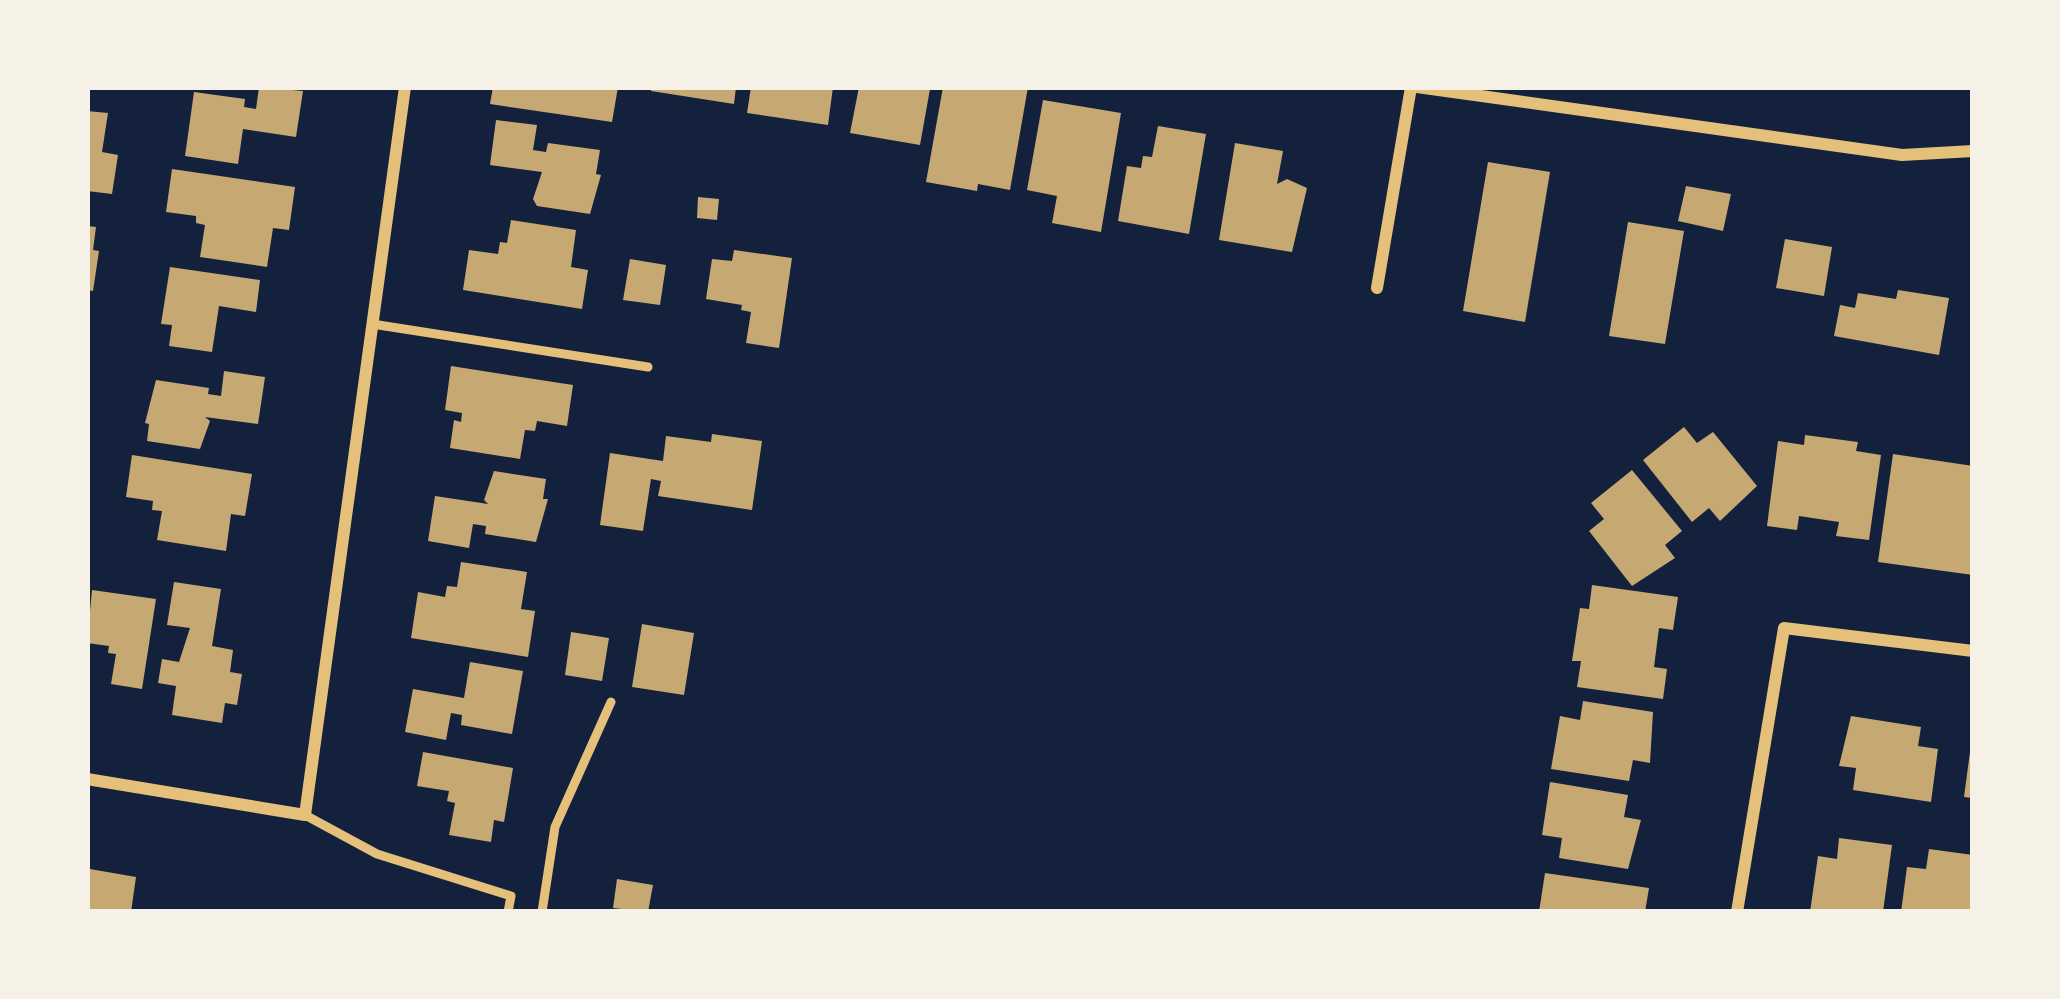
<svg xmlns="http://www.w3.org/2000/svg" width="2060" height="999" font-family="Spectral,serif">
<style>
.building{fill:#c6a872}
.lines{fill:none;stroke-linecap:round;stroke-linejoin:round}
.service{stroke:#e5c07b;stroke-width:9}
.minor{stroke:#e5c07b;stroke-width:12}
</style>
<rect width="100%" height="100%" fill="#14213d"/>
<path class="building" d="M259,87L303,91L296,137L243,129L238,164L185,156L194,92L245,99L244,107L256,109Z
M493,87H618L612,122L490,104Z
M652,87H736L734,104L651,91Z
M751,87H833L828,125L747,113Z
M859,87L930,89L920,145L850,133Z
M943,87H1028L1010,190L978,184L977,191L926,182Z
M1043,100L1121,113L1101,232L1052,223L1057,196L1027,190Z
M87,111L108,113L102,152L118,155L112,194L87,191Z
M496,120L537,125L533,150L546,152L548,143L600,150L596,174L601,175L590,214L537,206L533,199L542,172L490,165Z
M1158,126L1206,134L1189,234L1118,221L1127,166L1141,168L1143,156L1152,157Z
M1235,143L1283,151L1277,184L1287,179L1307,188L1292,252L1219,240Z
M1488,162L1550,172L1525,322L1463,311Z
M172,169L295,187L289,230L273,228L267,267L200,257L205,225L196,223V216L166,212Z
M1686,186L1731,194L1723,231L1678,221Z
M698,197L719,199L717,220L697,218Z
M511,220L576,230L571,267L588,270L582,309L463,290L469,250L498,254L500,242L507,243Z
M1628,222L1684,231L1665,344L1609,336Z
M87,226L96,227L93,250L99,251L93,291L87,290Z
M1785,239L1832,247L1824,296L1776,288Z
M734,250L792,258L779,348L746,343L751,312L741,310L742,305L706,299L712,259L732,261Z
M630,259L666,265L660,305L623,300Z
M170,267L260,280L256,312L219,306L212,352L169,346L172,325L161,324Z
M1898,290L1949,298L1939,355L1834,336L1840,305L1855,308L1858,293L1896,299Z
M451,366L573,385L567,426L537,421L535,431L525,430L520,459L450,448L454,420L461,422L462,413L445,410Z
M224,371L265,377L258,424L205,417L210,421L200,449L147,441L149,424L145,423L156,380L209,388L208,394L221,396Z
M1684,427L1697,443L1713,432L1757,486L1720,521L1709,508L1692,522L1643,460Z
M712,434L762,441L752,510L658,496L661,481L651,479L643,531L600,525L610,453L663,461L666,436L711,442Z
M1805,435L1858,442L1856,451L1881,455L1869,540L1836,536L1839,522L1799,516L1797,530L1767,526L1778,441L1804,445Z
M1893,454L1973,466V575L1878,562Z
M132,455L252,474L245,516L231,514L226,551L157,540L162,511L152,510L153,501L126,497Z
M1632,470L1682,531L1665,545L1675,558L1632,586L1589,531L1604,519L1591,503Z
M494,471L546,479L543,499H548L536,542L485,534L486,526L473,524L469,548L428,541L435,496L488,504L484,500Z
M461,562L527,572L521,609L535,611L528,657L411,638L418,592L445,597L447,586L457,587Z
M174,582L221,589L212,646L233,650L230,672L242,674L237,705L225,703L222,723L172,715L176,686L158,683L162,659L179,662L190,628L167,625Z
M1592,585L1678,597L1673,630L1659,628L1654,667L1667,669L1663,699L1577,687L1581,661H1572L1580,608L1589,609Z
M92,590L156,599L142,689L111,684L116,654L108,653L109,646L87,643Z
M642,624L694,633L684,695L632,687Z
M571,632L609,638L602,681L565,675Z
M470,662L523,671L512,734L461,725L462,715L451,713L446,740L405,732L413,689L464,698Z
M1583,701L1653,712L1650,763L1633,760L1629,781L1551,769L1560,716L1580,720Z
M1851,716L1921,727L1918,746L1938,749L1931,802L1853,790L1856,768L1839,766Z
M423,752L513,768L504,822L494,820L491,842L449,835L455,803L447,801L449,791L417,786Z
M1970,752H1973V798L1964,797Z
M1550,782L1628,795L1624,817L1641,820L1628,869L1559,858L1562,838L1542,835Z
M1839,838L1892,845L1883,912H1810L1818,856L1837,859Z
M1929,849L1973,855V912H1901L1907,867L1926,869Z
M90,869L136,877L131,912L87,910Z
M1545,873L1649,888L1645,912H1539Z
M617,879L653,885L648,912L613,908Z"/>
<g class="lines">
<path class="service" d="M372,324L648,367
M305,815L377,854L511,896L508,912
M542,912L555,827L611,702"/>
<path class="minor" d="M1417,87L1902,155L1973,151
M1377,288L1411,87
M87,779L305,815L405,87
M1737,912L1784,628L1973,651"/>
</g>
<rect width="2060" height="999" fill="none" stroke="#f6f1e7" stroke-width="180"/>
</svg>
